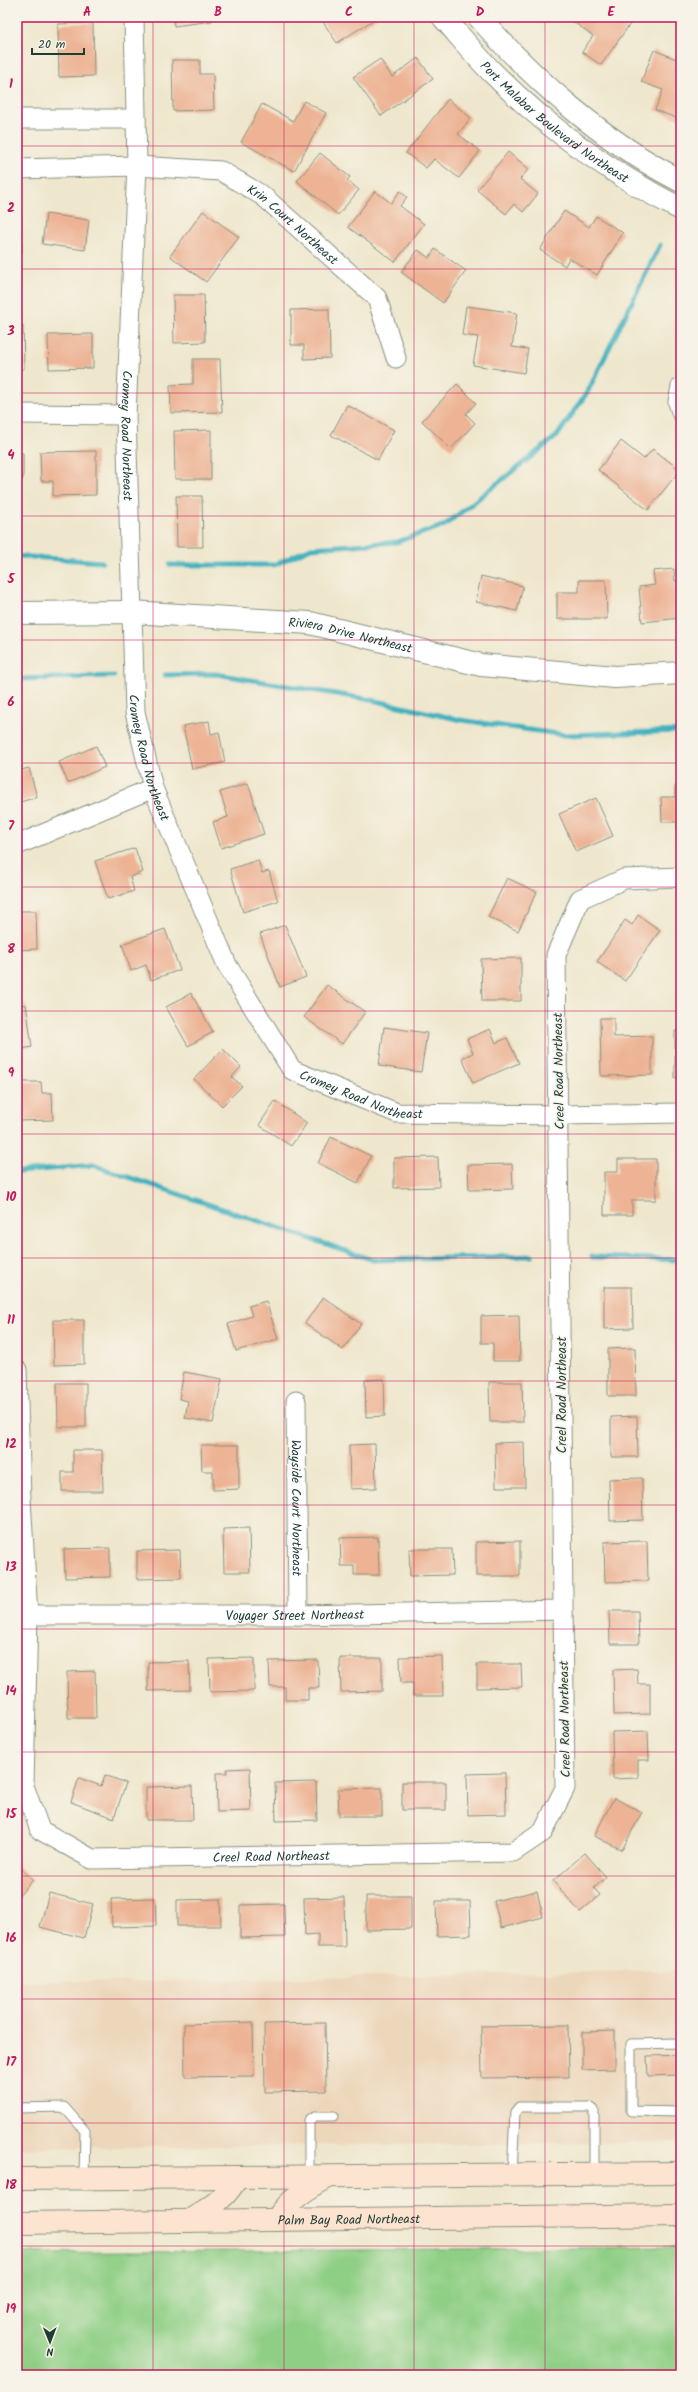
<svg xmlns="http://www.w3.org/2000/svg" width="698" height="2392" font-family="Kalam,sans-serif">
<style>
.built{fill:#edd7bb}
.green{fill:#8fcf85;stroke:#57865c}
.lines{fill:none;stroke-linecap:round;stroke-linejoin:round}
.stream{stroke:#43b2bf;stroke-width:5}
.building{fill:#edb394}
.service-casing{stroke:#879280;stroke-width:11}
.minor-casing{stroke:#879280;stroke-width:21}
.tertiary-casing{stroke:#879280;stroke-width:24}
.secondary-casing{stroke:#879280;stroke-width:24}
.service{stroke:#fff;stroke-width:9}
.minor{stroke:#fff;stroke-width:19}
.tertiary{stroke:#fff;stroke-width:22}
.secondary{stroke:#fde4d0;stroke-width:22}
.grid{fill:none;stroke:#c2185b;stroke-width:1;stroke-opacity:0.55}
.labels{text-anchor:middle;stroke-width:3;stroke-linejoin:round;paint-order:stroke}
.street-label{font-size:13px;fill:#1f3d34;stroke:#f7f3e8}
.neatline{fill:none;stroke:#c2185b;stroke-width:1.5}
.grid-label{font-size:13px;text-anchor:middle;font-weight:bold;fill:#c2185b}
</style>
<rect width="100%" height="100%" fill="#f7f3e8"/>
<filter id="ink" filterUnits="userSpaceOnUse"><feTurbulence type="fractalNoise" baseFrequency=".025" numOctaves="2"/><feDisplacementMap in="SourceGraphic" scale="8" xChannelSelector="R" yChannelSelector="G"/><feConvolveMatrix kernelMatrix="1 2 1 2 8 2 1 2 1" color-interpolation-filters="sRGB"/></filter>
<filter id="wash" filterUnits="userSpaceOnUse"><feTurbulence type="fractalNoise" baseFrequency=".012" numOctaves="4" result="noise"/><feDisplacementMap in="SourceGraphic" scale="16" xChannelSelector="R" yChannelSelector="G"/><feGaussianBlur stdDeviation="0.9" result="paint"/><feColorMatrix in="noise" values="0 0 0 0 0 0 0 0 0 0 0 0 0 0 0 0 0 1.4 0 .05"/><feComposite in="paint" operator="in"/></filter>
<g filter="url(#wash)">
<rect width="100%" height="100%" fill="#efe7cd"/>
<path class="built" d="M681,1970V2142L17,2148V1981L135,1982Z"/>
<path class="green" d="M681,2247V2375H17V2253Z"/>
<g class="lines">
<path class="stream" d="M17,556L102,562
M170,565H274L311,548L397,542L445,525L557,436L588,391L660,245
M165,675L216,674L372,700L461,720L565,735L681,731
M17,679L114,676
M19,1172L93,1165L373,1260L532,1256
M592,1257L681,1260"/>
</g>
<g id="blocks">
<path class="building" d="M173,17H211L212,21L174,26Z
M325,17H378L337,43L321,19Z
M574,17H635L601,65L582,52L593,36L571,20Z
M93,23L94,76L59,77L58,24Z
M17,41H21L22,70H17Z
M654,50L681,61V114L679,119L655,110L663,90L641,82Z
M418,58L433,79L381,116L353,77L380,59L392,77Z
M172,60H200V74H213L214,110L173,111Z
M448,99L471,118L458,134L480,151L459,178L434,159L426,168L406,153Z
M304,101L326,113L294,171L241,142L262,104L293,121Z
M508,152L529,169L520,179L538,194L523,212L514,204L506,214L477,190Z
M320,153L350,177L347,180L359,190L338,215L297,181Z
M375,191L391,203L400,191L407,197L400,206L424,224L395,262L348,227Z
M203,211L239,237L206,282L170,256Z
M564,211L589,227L596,216L623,233L597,275L569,258L565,266L540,250Z
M17,213H21L22,252L17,253Z
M46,214L89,220L85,250L42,244Z
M435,249L466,271L443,303L401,272L418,250L429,258Z
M173,295H204L205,342L174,343Z
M466,306L517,313L512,347L528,349L524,373L473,365L478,337L462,335Z
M329,309L330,358L304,359V345H291V310Z
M681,319V331L677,330Z
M17,325H23L24,369H17Z
M93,334V368L49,369L48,335Z
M193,359H220L222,412L171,413L170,385L193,384Z
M457,384L476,403L466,414L475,423L451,449L422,421Z
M347,405L394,430L378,460L331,435Z
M211,430V479H175L174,431Z
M621,441L644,459L653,449L680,470L648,510L598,470Z
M96,451V495L53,496V481H41L40,452Z
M17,453H23V479H17Z
M176,496H202L203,547H177Z
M674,569L675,581L681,580V618L642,622L639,587L655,585L653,571Z
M481,576L523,586L517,611L476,602Z
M579,580H606L607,619H557V592H579Z
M209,721L211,734L219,732L225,762L192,769L183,726Z
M96,746L105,767L68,783L59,762Z
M29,768L37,797L17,803V771Z
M248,783L264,834L221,848L213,822L228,817L220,792Z
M675,786H681V836H677V822H662L661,797H675Z
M596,798L613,836L576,852L559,814Z
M135,848L143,872L130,877L134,891L108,899L95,861Z
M258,860L262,873L269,871L278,901L243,912L230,869Z
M507,878L537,892L518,931L488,917Z
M17,911H36L37,949L17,950Z
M638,915L660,930L625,981L597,962L625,920L632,925Z
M285,925L306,977L280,987L260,934Z
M165,929L180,970L151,980L146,965L131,971L122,944Z
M521,958V1001H482L481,959Z
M327,985L365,1012L342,1044L304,1017Z
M191,993L213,1032L188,1046L166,1007Z
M26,1004L32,1047L17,1050V1006Z
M600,1018H614V1037L652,1036V1075L601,1076Z
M384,1027L427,1033L421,1072L379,1066Z
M490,1029L496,1043L507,1038L519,1063L473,1083L462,1058L473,1053L467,1039Z
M675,1031H681V1078H675Z
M223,1049L241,1067L232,1077L242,1086L222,1106L194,1079Z
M17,1082H41L42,1093H52L53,1120L17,1121Z
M275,1101L307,1123L291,1146L259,1125Z
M331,1137L371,1156L358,1183L318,1163Z
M438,1157L439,1187L394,1188V1158Z
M618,1159H656V1200H632V1215H604V1172H618Z
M679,1160H681V1188H679Z
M512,1164L513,1189L469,1190L468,1165Z
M604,1287H632L633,1328L604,1329Z
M323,1297L361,1324L343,1350L305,1323Z
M266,1301L278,1339L236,1351L228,1324L252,1316L249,1306Z
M519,1315L520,1361H493V1343H481V1316Z
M53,1320H84V1364L54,1365Z
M635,1348L636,1396H608V1349Z
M184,1372L222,1379L213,1423L185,1418L188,1401L179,1399Z
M384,1379L385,1416L366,1417L365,1380Z
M489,1382H522L523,1422H490Z
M57,1383H86V1427H58Z
M637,1416L638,1457H611V1417Z
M524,1442L525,1487H496L495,1443Z
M375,1444L376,1488L350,1489L349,1445Z
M201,1445H239V1489L213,1490V1471H202Z
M73,1450H102L103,1491H62V1472H73Z
M642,1478L643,1520L610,1521L609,1479Z
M249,1528L250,1572H224L223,1529Z
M378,1537L379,1575H354V1566H341L340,1538Z
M520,1541V1576H476V1542Z
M647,1541L648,1581L605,1582L604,1542Z
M110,1548V1577L65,1578L64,1549Z
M409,1549H452L453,1575L410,1576Z
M180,1550L181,1578L137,1579V1551Z
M609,1611H638L639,1644H610Z
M442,1656L443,1696H413V1683H401L400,1657Z
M254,1658V1691L210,1692L209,1659Z
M340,1658H382V1691L341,1692Z
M318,1660L319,1688H308V1700H285V1687H270L269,1661Z
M189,1661L190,1690L148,1691V1662Z
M477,1664H521L522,1687L477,1688Z
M637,1669L638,1684H650V1714L614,1715L613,1670Z
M95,1671L96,1718H68L67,1672Z
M648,1731L649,1760H638V1778L613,1779L612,1732Z
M250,1768L251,1811L217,1812L216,1773H227V1769Z
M505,1773L506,1814L468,1815L467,1774Z
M105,1775L126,1783L114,1818L71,1802L79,1778L101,1786Z
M316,1782L317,1820L276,1821L275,1783Z
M402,1782H446V1810H402Z
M192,1786L193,1820H146V1787Z
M382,1788V1816H339L338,1789Z
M614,1798L642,1812L622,1850L594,1836Z
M585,1853L606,1877L594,1888L600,1895L580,1912L553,1881Z
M17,1865L33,1880L17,1898Z
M537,1891L543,1917L501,1928L494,1901Z
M49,1893L93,1904L84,1938L40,1927Z
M366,1896H411V1929L366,1930Z
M344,1897L345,1947H318V1934L305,1935L304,1898Z
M155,1898L156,1926L112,1927L111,1899Z
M220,1899L221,1926H177V1900Z
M436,1901H470L471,1935L437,1936Z
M284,1904L285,1937L240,1938V1905Z
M253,2022L254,2076L185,2077L184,2024Z
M325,2023L326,2091L265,2092L264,2024Z
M568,2025L569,2077L482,2078L481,2026Z
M615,2031V2069L582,2070V2032Z
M681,2055V2075L648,2076L647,2056Z"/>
</g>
</g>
<g filter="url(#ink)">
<use href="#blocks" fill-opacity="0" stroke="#879280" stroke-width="1"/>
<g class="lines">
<g class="service-casing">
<path id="service" d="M681,2043L631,2044V2111L681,2112
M17,2108L64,2107L85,2131L84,2179
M512,2174L515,2112L519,2107H590L594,2110V2174
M309,2177V2120L315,2116H334"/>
</g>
<g class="minor-casing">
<g id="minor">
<path id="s1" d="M134,17L137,166L126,415L135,712L153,788L227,965L292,1070L397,1113L558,1115L681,1113"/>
<path d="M17,119H136"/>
<path id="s2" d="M17,169L137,166L221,171L263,196L377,298L396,358"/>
<path d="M681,387L678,402L681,412"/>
<path d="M17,414L126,415"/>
<path d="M17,845L153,788"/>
<path id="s3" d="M17,1370L21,1499L28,1615L24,1786L40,1830L92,1859L513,1852L543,1832L565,1788L556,955L580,899L624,879L681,877"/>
<path id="s4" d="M296,1401L298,1615"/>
<path id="s5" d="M28,1615H298L563,1610"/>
</g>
</g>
<g class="tertiary-casing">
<g id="tertiary">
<path id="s6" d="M443,17C459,35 475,55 492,72C546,127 612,174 681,209"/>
<path d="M479,17C533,80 606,143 681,181"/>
<path id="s7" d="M17,613L131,612L310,623L481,665L615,677L681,673"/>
</g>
</g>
<g class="secondary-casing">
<g id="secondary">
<path d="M17,2179L681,2173"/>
<path d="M276,2220C290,2199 306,2189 328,2177"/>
<path d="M189,2221C208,2209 227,2198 237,2177"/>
<path id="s8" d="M17,2223L681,2215"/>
</g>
</g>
<use href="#service" class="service"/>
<use href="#minor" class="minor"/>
<use href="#tertiary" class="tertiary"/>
<use href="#secondary" class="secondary"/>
</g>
</g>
<path class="grid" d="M153,17V2375M284,17V2375M414,17V2375M545,17V2375M17,146H681M17,269H681M17,393H681M17,516H681M17,640H681M17,763H681M17,887H681M17,1011H681M17,1134H681M17,1258H681M17,1381H681M17,1505H681M17,1629H681M17,1752H681M17,1876H681M17,1999H681M17,2123H681M17,2246H681"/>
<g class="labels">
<g class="street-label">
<text dy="5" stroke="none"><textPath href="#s6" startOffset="154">Port Malabar Boulevard Northeast</textPath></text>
<text dy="5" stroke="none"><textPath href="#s2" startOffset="294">Krin Court Northeast</textPath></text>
<text dy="5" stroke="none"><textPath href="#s1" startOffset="419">Cromey Road Northeast</textPath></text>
<text dy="5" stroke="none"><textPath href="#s7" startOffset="335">Riviera Drive Northeast</textPath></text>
<text dy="5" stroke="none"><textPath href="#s1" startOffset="743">Cromey Road Northeast</textPath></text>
<text transform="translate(558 1071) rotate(-91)" y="5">Creel Road Northeast</text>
<text dy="5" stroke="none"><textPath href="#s1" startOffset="1163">Cromey Road Northeast</textPath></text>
<text transform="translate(561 1395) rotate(-90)" y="5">Creel Road Northeast</text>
<text dy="5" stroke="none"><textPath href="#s4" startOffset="107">Wayside Court Northeast</textPath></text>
<text dy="5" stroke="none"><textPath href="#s5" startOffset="267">Voyager Street Northeast</textPath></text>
<text transform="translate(564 1719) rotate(-91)" y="5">Creel Road Northeast</text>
<text dy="5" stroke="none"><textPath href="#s3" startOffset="702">Creel Road Northeast</textPath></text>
<text dy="5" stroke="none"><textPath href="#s8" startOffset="332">Palm Bay Road Northeast</textPath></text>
</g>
</g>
<rect width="698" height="2392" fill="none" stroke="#f7f3e8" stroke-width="44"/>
<g transform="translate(50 2342) rotate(179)" stroke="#f7f3e8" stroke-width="3" paint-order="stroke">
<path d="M0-3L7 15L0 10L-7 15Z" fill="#1f3d34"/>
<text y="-6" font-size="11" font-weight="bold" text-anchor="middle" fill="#1f3d34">N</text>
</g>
<path d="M32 48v6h52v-6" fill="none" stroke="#1f3d34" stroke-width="2"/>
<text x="38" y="48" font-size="12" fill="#1f3d34" stroke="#f7f3e8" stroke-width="3" paint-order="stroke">20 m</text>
<rect x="22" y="22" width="654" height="2348" class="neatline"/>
<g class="grid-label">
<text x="87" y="16">A</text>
<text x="218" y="16">B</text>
<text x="349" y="16">C</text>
<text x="480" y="16">D</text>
<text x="611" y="16">E</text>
<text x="11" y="88">1</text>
<text x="11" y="212">2</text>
<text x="11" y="335">3</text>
<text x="11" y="459">4</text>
<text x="11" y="583">5</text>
<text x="11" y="706">6</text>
<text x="11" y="830">7</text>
<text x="11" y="953">8</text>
<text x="11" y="1077">9</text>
<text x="11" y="1201">10</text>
<text x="11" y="1324">11</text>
<text x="11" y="1448">12</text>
<text x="11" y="1571">13</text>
<text x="11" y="1695">14</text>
<text x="11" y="1818">15</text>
<text x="11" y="1942">16</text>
<text x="11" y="2066">17</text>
<text x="11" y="2189">18</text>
<text x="11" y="2313">19</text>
</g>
</svg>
